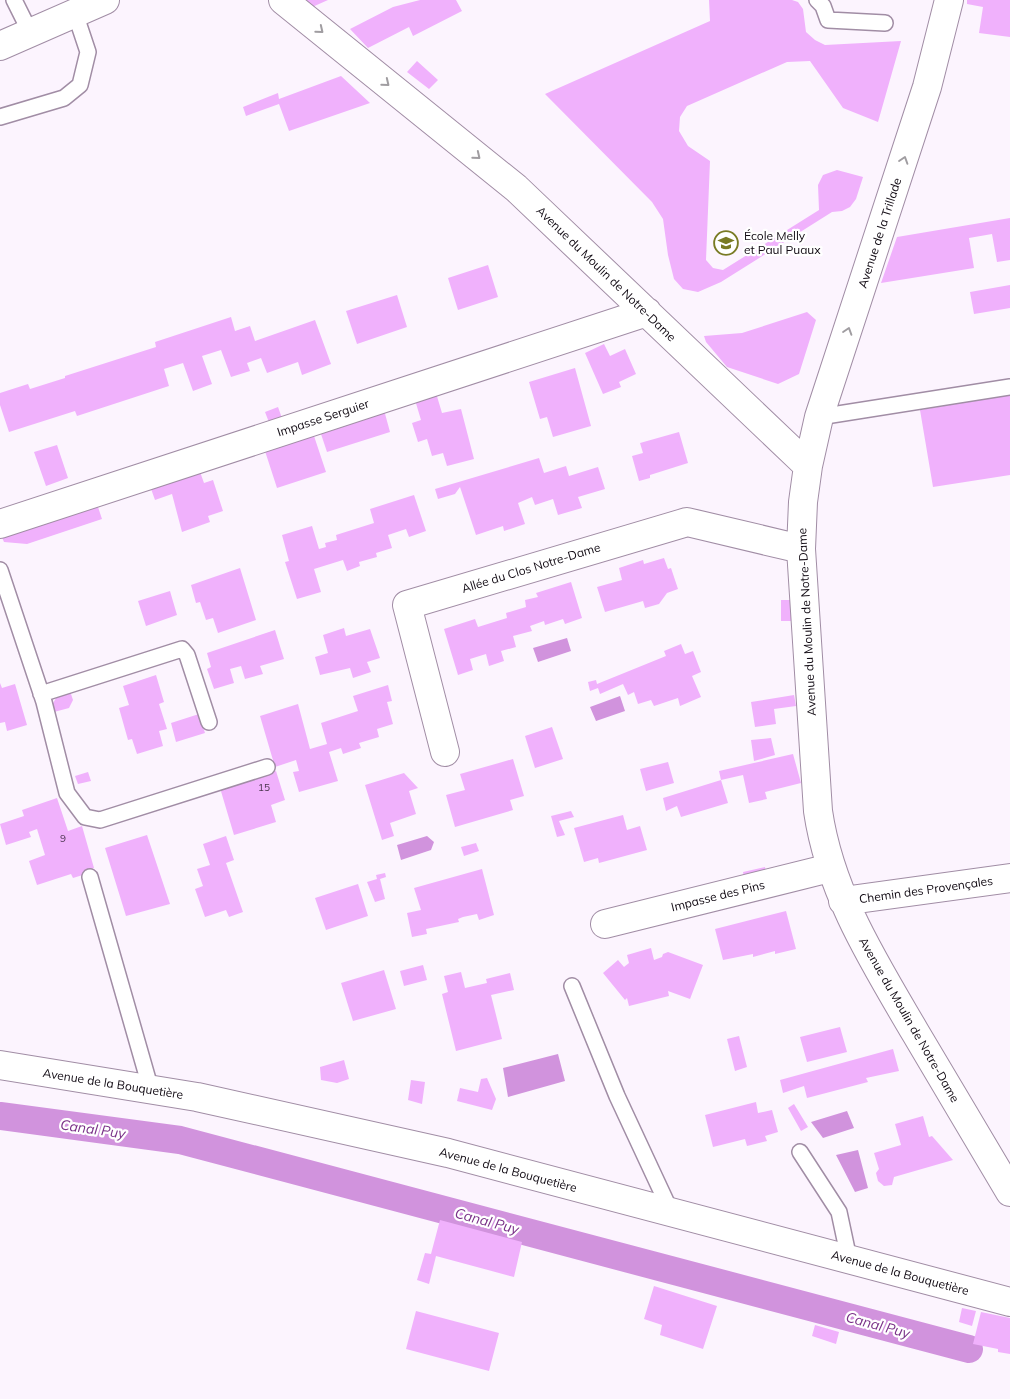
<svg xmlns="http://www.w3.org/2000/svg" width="1010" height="1399" font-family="Mulish,sans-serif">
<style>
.water{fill:#d193dd}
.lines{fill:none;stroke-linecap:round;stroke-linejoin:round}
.canal{stroke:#d193dd;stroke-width:28}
.building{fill:#f0b1fc}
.lane-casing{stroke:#a18da5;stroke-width:18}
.street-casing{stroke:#a18da5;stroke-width:30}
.lane{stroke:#fff;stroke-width:15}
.street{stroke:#fff;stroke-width:28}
.oneway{stroke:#a09da1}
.labels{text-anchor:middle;stroke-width:4.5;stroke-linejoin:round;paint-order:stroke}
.number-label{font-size:10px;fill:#49344d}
.street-label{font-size:12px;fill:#110a13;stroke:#fff}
.poi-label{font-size:12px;fill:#110a13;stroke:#fff;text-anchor:start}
.water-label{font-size:14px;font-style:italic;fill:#793087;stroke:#fff}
</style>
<rect width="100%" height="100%" fill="#fcf4fe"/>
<path class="water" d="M567,638L571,651L538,662L533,648Z
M620,696L625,711L596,721L590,707Z
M427,836L434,842L431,850L401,860L397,845Z
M558,1054L565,1081L508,1097L503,1068Z
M847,1111L854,1128L823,1138L811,1122Z
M858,1150L868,1188L855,1192L836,1155Z"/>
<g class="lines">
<path class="canal" d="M0,1116L180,1140L969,1349"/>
</g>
<path class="building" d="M298,0H328L310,8Z
M420,0H456L462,11L413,36L409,27L368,48L350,29L393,7Z
M709,0H792L798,2L803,9L806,32L815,40L825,45L901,41L878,122L843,108L810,61L787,62L687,106L680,117L679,131L688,146L710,161L706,260L713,268L723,270L819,210L818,185L823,175L837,170L863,177L856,199L850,207L842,211L832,212L721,282L698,292L683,289L674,279L668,255L663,219L652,202L545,94L710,21Z
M967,0H1010V37L979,33L983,7L967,4Z
M417,61L438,80L429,89L407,72Z
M341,76L370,103L289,131L279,104L246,116L243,107L278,93L279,99Z
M1010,218V260L997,262L992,234L969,238L974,268L881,283L897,237Z
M488,265L498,297L458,310L448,278Z
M1010,285V308L974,314L970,292Z
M397,295L407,327L357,344L346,311Z
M807,312L816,320L799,374L778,384L727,367L706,342L704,336L742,333Z
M231,317L235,331L250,326L255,341L315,320L331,364L302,375L298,362L267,373L261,358L247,363L250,371L231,377L221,350L202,356L212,384L193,391L183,363L164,369L169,386L77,416L75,411L9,432L0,405V393L28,384L30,389L65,378V376L156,347L155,342Z
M604,344L610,356L625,349L636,374L619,382L621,387L603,394L585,353Z
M575,368L591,426L553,437L547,417L540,419L529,382Z
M436,393L442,413L461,409L474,459L447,466L443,453L432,456L427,439L418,442L412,423L421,420L415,400Z
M1010,395V475L933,487L920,410Z
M278,407L283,421L270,425L265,412Z
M384,410L390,432L327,452L321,434L367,419L366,415Z
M679,432L688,463L650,475V478L639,481L632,456L643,453L640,443Z
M313,433L326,472L277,488L264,448Z
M57,445L68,478L46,486L34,452Z
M539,458L544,473L566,466L569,476L598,467L605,489L578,497L582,508L558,515L553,499L535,505L532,497L518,503L525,524L504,531L503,526L476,535L460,487L455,494L438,499L435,489Z
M199,469L204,483L213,480L223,511L208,516L210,522L182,532L172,494L155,500L150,486Z
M414,495L426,531L409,537L406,529L388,535L392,548L376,553L377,557L359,562L360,566L347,571L343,560L314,569L321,592L297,599L285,562L289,561L282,535L312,526L319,549L326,547L325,543L337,540L336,535L374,523L370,509Z
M97,504L102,519L27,544L4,542L1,535Z
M664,558L668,569L671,568L678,589L667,593L659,604L645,608L643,601L605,612L597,587L622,580L619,568L643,560L644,564Z
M240,568L256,620L218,633L213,618L206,620L200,602L196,603L191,585Z
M571,582L582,618L565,624L563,619L545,625L544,621L530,626L532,631L513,636L516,647L501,651L504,661L489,666L486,654L470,659L473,670L458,675L444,629L475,619L478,627L507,618L506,613L526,607L525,600L538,597L536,593Z
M170,591L177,615L146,626L138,601Z
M781,600H795V621H781Z
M344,628L346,636L370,629L380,658L367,662L371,672L353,678L350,668L320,675L315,657L328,653L323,635Z
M275,630L284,659L260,666L263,674L245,679L241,666L230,669L234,683L214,689L207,669L211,667L207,653Z
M681,644L685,654L693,651L701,672L692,676L701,697L680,706L678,698L654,706L651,700L638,704L634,692L628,695L623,684L600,694L598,688L590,691L588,682L596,680L597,684L666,656L664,651Z
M156,675L164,702L159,704L167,729L159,731L163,746L137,754L132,739L128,740L119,708L129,705L123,686Z
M0,683L2,688L15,684L27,725L7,731L5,722L0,723Z
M388,685L392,701L387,702L393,724L377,729L379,737L359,743L361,748L343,754L341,748L329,752L338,781L299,792L293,772L299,771L296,760L275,767L260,716L298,704L310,749L327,744L321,723L358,711L353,696Z
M69,688L73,700L69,708L54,712L52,705L60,691Z
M794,695L796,706L774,709L776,724L755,727L751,702Z
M199,714L205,733L176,742L171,723Z
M552,727L563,759L535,768L525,736Z
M771,738L775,755L754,761L751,740Z
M793,754L801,783L765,792L767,799L749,803L743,775L721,780L719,771Z
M513,759L524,796L510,800L513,810L455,827L446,795L465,790L460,774Z
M668,762L674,783L646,791L640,769Z
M276,771L285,800L271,805L276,822L234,835L220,788Z
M88,772L91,781L78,784L75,776Z
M404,773L418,788L409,791L416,814L390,823L394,836L382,840L365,785Z
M721,780L728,803L681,817L677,806L666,811L663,798Z
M57,798L68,831L82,826L94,868L85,871L86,874L73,878L71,874L37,885L29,861L45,855L37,829L29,832L31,837L6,845L0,824L24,816L22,810Z
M571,811L574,817L559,821L565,835L557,837L551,816Z
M623,815L627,830L640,826L647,850L599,863L598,858L584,862L574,828Z
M147,835L170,904L126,916L105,848Z
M226,836L234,860L226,863L243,912L229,917L226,910L205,917L195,889L203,886L197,869L210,865L203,844Z
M476,843L479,851L464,856L461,847Z
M765,867L766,874L744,879L743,872Z
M482,869L494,915L479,920L477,914L463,917L458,919L459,922L426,929L427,934L412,937L407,913L421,910L414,888Z
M385,873L386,877L380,879L385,899L375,902L367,882L377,879L376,875Z
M358,884L368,916L326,930L315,898Z
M786,911L796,949L775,954V951L753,957V954L723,960L715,929Z
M651,948L654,960L662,957L663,954L668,952L703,965L690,999L668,991L669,996L629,1006L627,998L625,1000L603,973L618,960L624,967L629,963L627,955Z
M423,965L427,980L404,986L400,971Z
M384,970L396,1009L353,1021L341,983Z
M461,972L465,988L487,983L486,979L510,973L514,990L491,995L502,1039L456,1051L442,994L448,992L444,976Z
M840,1027L847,1052L807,1062L800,1037Z
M739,1036L747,1067L735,1071L727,1039Z
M893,1049L899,1071L866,1078L868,1082L807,1098L804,1086L783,1093L780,1080Z
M344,1060L349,1079L337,1083L321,1080L320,1067Z
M487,1078L496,1099L492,1110L457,1101L460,1088L478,1092L481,1079Z
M411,1080L425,1082L422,1104L408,1100Z
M756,1102L758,1113L772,1110L778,1132L765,1136L767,1141L747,1146L745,1139L713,1147L705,1115Z
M794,1104L808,1127L801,1131L788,1108Z
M923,1116L929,1137L932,1136L953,1160L894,1177L892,1185L884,1186L878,1181L876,1173L879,1169L874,1153L901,1145L895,1124Z
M440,1220L522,1242L514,1277L436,1256L429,1284L417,1280L425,1253L431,1254Z
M654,1286L717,1306L703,1349L660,1335L662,1325L644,1319Z
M962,1308L976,1311L972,1326L959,1322Z
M416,1311L499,1333L489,1371L406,1349Z
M981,1312L1010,1318V1354L998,1352V1349L973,1344Z
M815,1325L839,1332L836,1344L812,1336Z"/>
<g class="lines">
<g class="lane-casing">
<path id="lane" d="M14,0L30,32
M817,0L823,6L828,20L885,23
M0,117L64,98L80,85L88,52L75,13
M819,417L1010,387
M0,570L44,702L67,793L85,817L100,820L267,767
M41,694L182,649L187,655L209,722
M90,877L151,1090
M572,986L617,1096L671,1212
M800,1152L839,1212L849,1259"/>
</g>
<g class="street-casing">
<path id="street" d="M283,0L516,188L808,466
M949,0L927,87L819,417L808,466L803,502L801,549L818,811C830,893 874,962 915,1032C947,1085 978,1139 1010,1192
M0,46L105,0
M0,524L647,312
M445,752L407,605L687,522L801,549
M843,901L1010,878
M605,924L830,868
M0,1065L197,1097L448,1153L1010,1302"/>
</g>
<use href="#lane" class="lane"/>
<use href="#street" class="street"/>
</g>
<defs><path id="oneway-chevron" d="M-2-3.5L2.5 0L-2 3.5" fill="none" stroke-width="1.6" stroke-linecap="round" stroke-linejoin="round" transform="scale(1.25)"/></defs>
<g class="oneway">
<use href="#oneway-chevron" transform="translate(320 30) rotate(39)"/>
<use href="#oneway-chevron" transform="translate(386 83) rotate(39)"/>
<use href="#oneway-chevron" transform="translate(477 156) rotate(39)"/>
<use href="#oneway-chevron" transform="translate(904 160) rotate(-72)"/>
<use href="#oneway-chevron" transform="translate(848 331) rotate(-72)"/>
</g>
<defs>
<g id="school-ring" transform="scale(1.25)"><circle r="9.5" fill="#fff" stroke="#797b24" stroke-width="1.5"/><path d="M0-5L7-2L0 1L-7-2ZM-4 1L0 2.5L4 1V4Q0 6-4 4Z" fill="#797b24"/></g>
</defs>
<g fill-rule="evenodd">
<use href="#school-ring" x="726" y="243"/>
</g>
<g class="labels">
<g class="number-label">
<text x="264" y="791">15</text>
<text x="63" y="842">9</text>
</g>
<g class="street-label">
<text transform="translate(880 233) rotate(-72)" y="4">Avenue de la Trillade</text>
<text transform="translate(606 274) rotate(44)" y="4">Avenue du Moulin de Notre-Dame</text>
<text transform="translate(323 418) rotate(-18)" y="4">Impasse Serguier</text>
<text transform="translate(531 568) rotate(-17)" y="4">Allée du Clos Notre-Dame</text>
<text transform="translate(807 622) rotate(-93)" y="4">Avenue du Moulin de Notre-Dame</text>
<text transform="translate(926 890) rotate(-8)" y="4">Chemin des Provençales</text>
<text transform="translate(718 896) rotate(-14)" y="4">Impasse des Pins</text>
<text transform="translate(909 1020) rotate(60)" y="4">Avenue du Moulin de Notre-Dame</text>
<text transform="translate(113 1084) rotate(9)" y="4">Avenue de la Bouquetière</text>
<text transform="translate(508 1170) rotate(15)" y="4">Avenue de la Bouquetière</text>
<text transform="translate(900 1273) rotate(15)" y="4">Avenue de la Bouquetière</text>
</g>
<g class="poi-label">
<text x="744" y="240">École Melly<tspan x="744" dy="14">et Paul Puaux</tspan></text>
</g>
<g class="water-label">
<text transform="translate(93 1129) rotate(8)" y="5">Canal Puy</text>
<text transform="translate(487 1221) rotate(15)" y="5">Canal Puy</text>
<text transform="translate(878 1325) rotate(15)" y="5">Canal Puy</text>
</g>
</g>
</svg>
